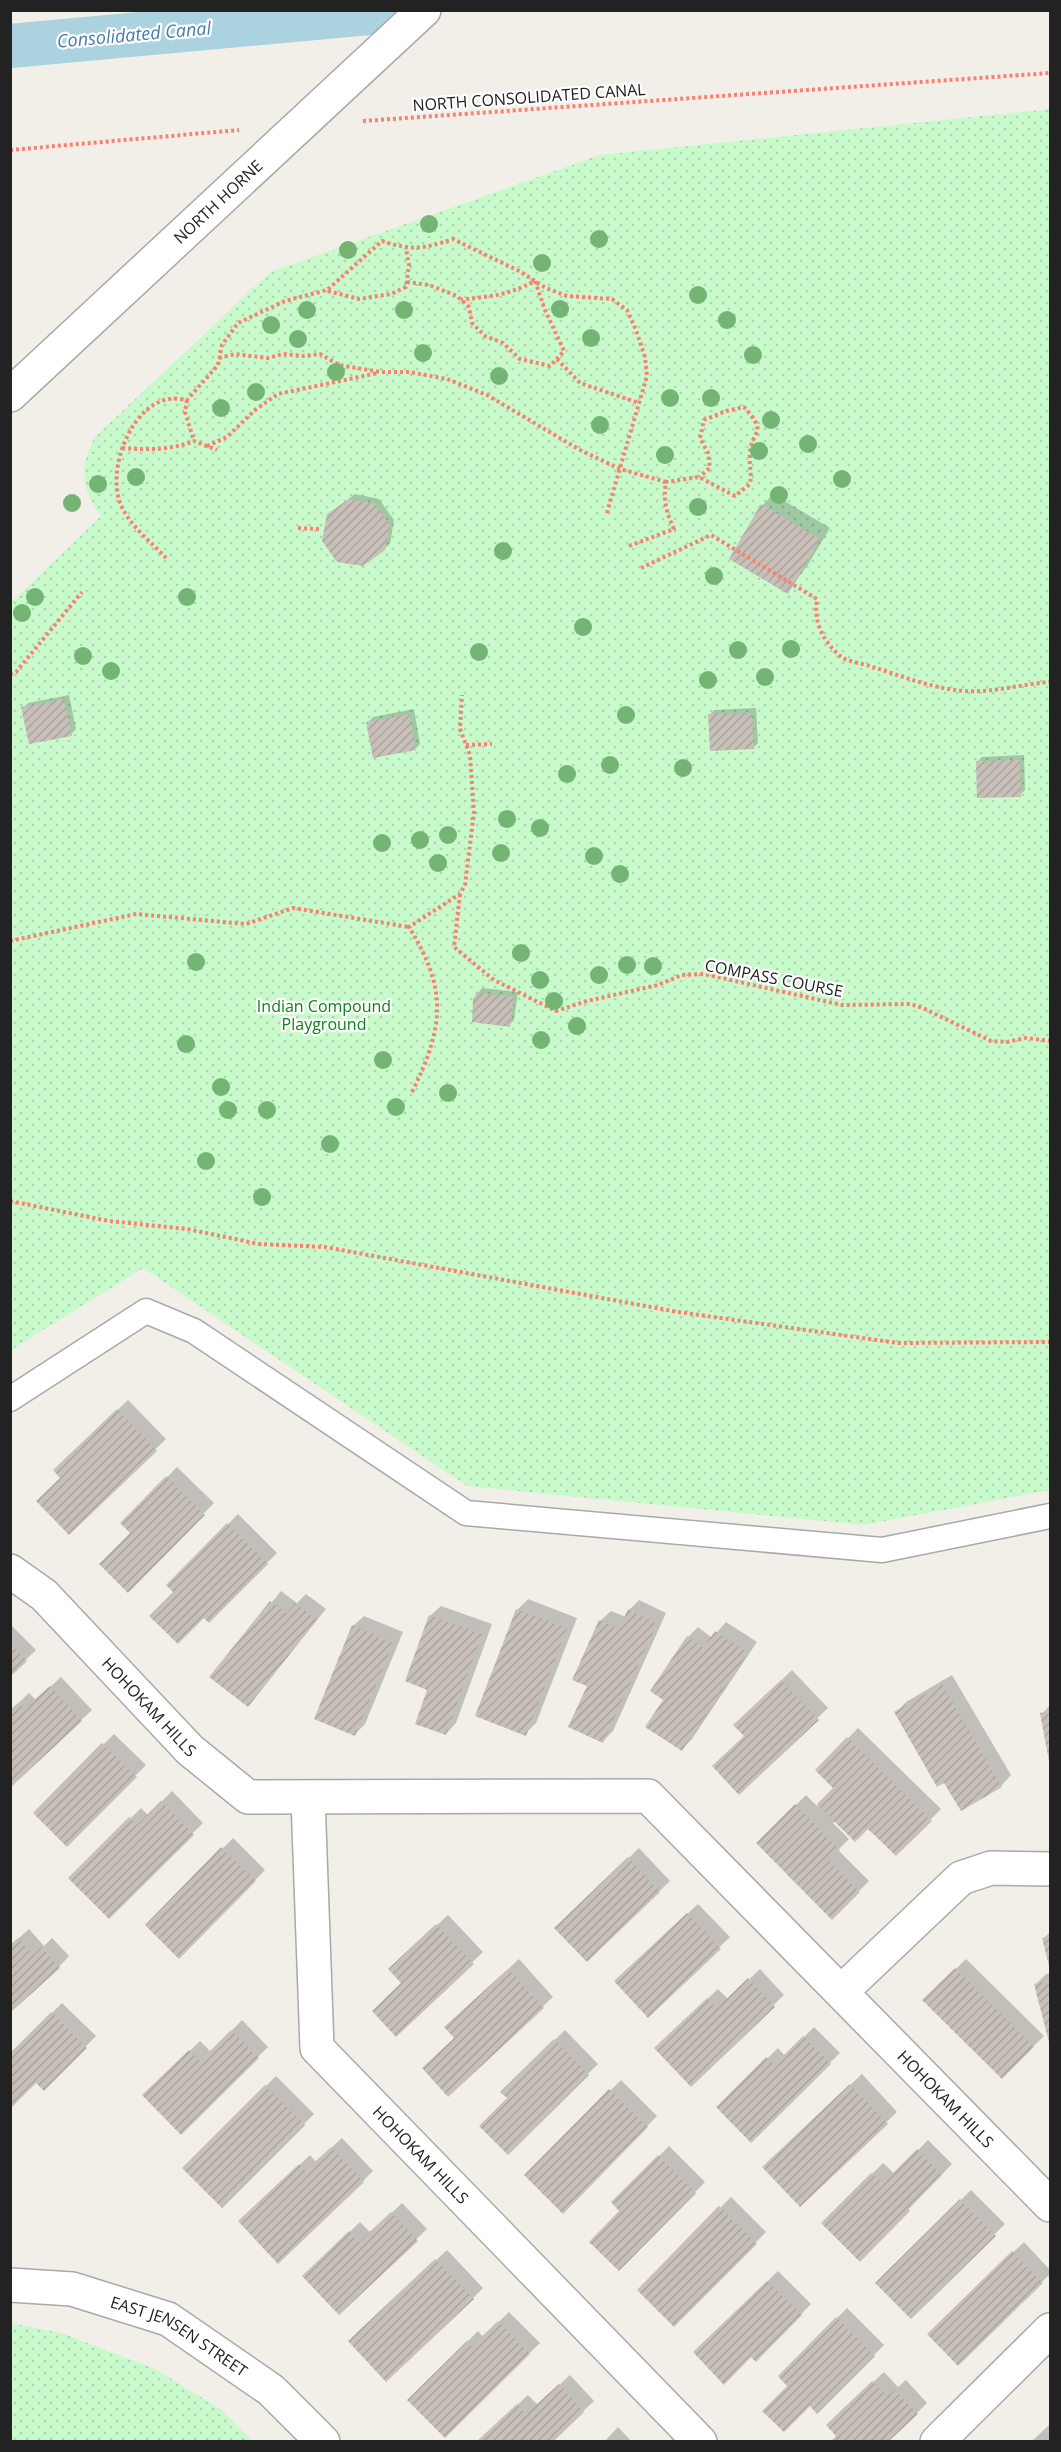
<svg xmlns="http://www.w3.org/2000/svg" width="1061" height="2452" font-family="'Open Sans',sans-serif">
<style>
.park{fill:url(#park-dots)}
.shadow{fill:#0003}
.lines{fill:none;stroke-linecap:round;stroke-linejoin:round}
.canal{stroke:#aad3df;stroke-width:44}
.building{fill:url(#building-hatch)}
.service-casing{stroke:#a9a9a9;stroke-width:27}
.minor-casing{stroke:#a9a9a9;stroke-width:36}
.tertiary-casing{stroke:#a9a9a9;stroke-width:36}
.path{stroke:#fa8072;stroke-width:4;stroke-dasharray:3 3;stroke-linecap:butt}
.service{stroke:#fff;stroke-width:24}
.minor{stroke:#fff;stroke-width:33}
.tertiary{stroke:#fff;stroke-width:33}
.tree{fill:#74b475}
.labels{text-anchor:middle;stroke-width:4.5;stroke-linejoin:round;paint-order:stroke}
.street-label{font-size:16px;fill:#222;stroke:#fff}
.park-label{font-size:16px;fill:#0c8416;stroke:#fff}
.water-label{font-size:18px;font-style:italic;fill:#4a7aab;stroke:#fff}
</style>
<defs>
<pattern id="park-dots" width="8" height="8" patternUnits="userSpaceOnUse" patternTransform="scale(1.5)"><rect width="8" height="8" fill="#c8facc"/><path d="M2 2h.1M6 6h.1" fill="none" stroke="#acd6af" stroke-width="1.8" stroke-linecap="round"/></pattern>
<pattern id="building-hatch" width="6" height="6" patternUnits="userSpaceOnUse" patternTransform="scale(1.5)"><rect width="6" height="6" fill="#c7bfb8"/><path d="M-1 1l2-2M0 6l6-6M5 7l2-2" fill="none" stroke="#aba49e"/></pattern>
</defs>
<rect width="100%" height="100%" fill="#f2efe9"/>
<path class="park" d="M1050,109V1490L864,1525L467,1486L143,1268L11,1350V602L101,516C81,490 79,466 95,437L270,272L600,155Z
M10,2323L62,2333L155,2369L222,2410L252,2441H11Z"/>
<path class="shadow" d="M355,494L379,499L394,520L390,544L384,549L334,510Z
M773,494L830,528L809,563L788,592L731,558L763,505Z
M69,695L76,729L71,734L23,708L28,703Z
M756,708L758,743L753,748L710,715L714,710Z
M414,709L420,744L415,749L368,722L373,717Z
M1024,755L1025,790L1020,795L977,762L982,757Z
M482,988L518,992L514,1020L509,1025L474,998Z
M128,1400L166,1439L69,1533L62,1477L55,1470Z
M177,1467L214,1503L128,1590L132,1533L122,1523Z
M238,1514L277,1553L209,1621L168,1585Z
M281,1591L297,1603L306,1594L326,1609L248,1705L212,1677Z
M528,1599L577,1618L536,1723L525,1734L477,1715L518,1609Z
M639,1600L666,1613L613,1731L603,1741L589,1685L600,1621L611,1611L626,1617L629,1610Z
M441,1606L492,1624L456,1723L446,1734L428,1689L430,1616Z
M364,1616L403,1632L365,1724L355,1734L353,1626Z
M726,1622L757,1642L692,1739L682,1749L665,1700L688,1637L698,1627L712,1638Z
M10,1624L36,1650L10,1675Z
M792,1670L828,1708L739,1793L745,1736L735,1725Z
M952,1675L1011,1775L1001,1786L944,1781L896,1713L906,1702Z
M61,1677L92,1710L10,1786V1711L29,1693L36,1700Z
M1050,1705V1758L1042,1714Z
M858,1728L941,1809L896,1854L868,1827L836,1821L833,1823L849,1839L838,1850L869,1881L832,1918L758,1843L806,1795L817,1806L835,1788L817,1770Z
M114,1734L146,1765L67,1844L35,1813Z
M172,1791L203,1823L109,1917L70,1878L141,1808L148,1815Z
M233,1838L265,1870L179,1957L147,1925Z
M639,1848L670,1881L587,1960L557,1928Z
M698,1904L730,1937L648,2016L626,1971Z
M448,1915L483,1952L396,2035L403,1983L400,1959Z
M29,1929L44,1946L52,1938L69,1956L59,1967L10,1946Z
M1050,1932V1967L1043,1939Z
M519,1959L553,1997L448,2095L456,2038V2017Z
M966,1959L1044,2036L1002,2077L924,2000Z
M760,1969L784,1995L691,2085L656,2048L718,1989L728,1999Z
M1050,1973V2042L1035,1985L1046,1974Z
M62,2003L96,2036L44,2089L10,2055Z
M242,2020L268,2047L181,2132L145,2095L200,2041L211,2052Z
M814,2027L840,2053L751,2141L718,2107L778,2048L785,2056Z
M565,2030L598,2064L508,2153L509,2098L502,2092Z
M862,2074L897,2112L800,2205L774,2157Z
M276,2076L314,2114L222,2206L184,2168Z
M621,2080L657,2116L563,2212L526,2175Z
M342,2138L373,2171L363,2181L251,2211L310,2155L316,2162Z
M928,2140L952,2164L860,2260L823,2223L883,2163L895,2174Z
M669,2146L705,2182L619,2269L621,2211L613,2202Z
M971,2190L1005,2224L911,2317L877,2283Z
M731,2197L766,2232L674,2325L639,2290Z
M402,2203L427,2229L339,2313L304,2276L360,2222L371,2233Z
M1024,2242L1050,2270V2274L958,2364L929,2334Z
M447,2250L483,2288L473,2298L360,2331Z
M778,2271L811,2304L756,2360L751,2355L695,2352Z
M847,2308L884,2345L817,2412L780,2376Z
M509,2312L540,2343L445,2436L409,2400L478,2331L483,2337Z
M884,2372L898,2387L906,2380L927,2403L917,2413L838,2435V2414Z
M570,2375L594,2401L550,2442H477L528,2395L538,2405Z
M1050,2423V2442H1031L1048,2426Z
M618,2427L632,2442H604Z"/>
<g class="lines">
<path class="canal" d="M10,46L402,10"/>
</g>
<path class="building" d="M349,499L374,503L390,525L385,550L363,566L337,562L322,541L327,514Z
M761,504L820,539L788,594L729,559Z
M64,699L72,736L29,744L21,707Z
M752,713L754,749L710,751L708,714Z
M409,714L416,750L373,758L366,722Z
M1020,760L1021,797L977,798L976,761Z
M476,992L514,997L510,1027L472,1022L473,998H475Z
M117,1409L157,1451L69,1535L36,1501L60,1478L53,1470Z
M166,1476L205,1515L128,1593L99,1564L130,1533L120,1523Z
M227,1523L268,1564L209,1623L204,1618L178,1644L149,1616L173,1592L166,1585Z
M270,1601L287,1613L295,1603L317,1620L248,1707L209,1677Z
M516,1609L567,1628L526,1736L475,1716Z
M628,1609L657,1624L603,1743L568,1727L587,1686L572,1680L599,1620L619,1629Z
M429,1615L482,1634L446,1735L415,1724L427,1690L405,1681Z
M352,1625L393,1643L355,1736L314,1719Z
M715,1631L748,1653L682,1751L645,1727L663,1700L650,1691L687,1636L703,1648Z
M10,1644L27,1661L10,1677Z
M781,1680L819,1720L739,1795L712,1766L744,1736L733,1725Z
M942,1684L1002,1787L961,1811L944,1783L937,1787L894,1712Z
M50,1686L82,1721L10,1788V1710L18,1703L24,1709Z
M1050,1711V1760L1049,1761L1040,1713Z
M847,1737L932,1821L896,1856L868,1829L855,1842L817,1804L833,1788L815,1770Z
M102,1743L137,1777L67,1847L33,1813Z
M161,1801L194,1835L109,1919L68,1878L129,1817L137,1825Z
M795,1804L840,1850L829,1861L860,1892L832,1920L756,1843Z
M221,1847L256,1881L179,1959L145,1925Z
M628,1857L660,1892L587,1962L554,1928Z
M687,1913L721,1949L648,2018L614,1981Z
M436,1924L474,1964L396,2037L372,2011L401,1983L388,1969Z
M1050,1936V1970L1042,1938Z
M18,1938L33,1955L41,1947L60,1968L10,2013V1945Z
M955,1968L1034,2047L1002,2079L922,2000Z
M508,1969L544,2008L448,2097L422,2068L454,2038L444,2027Z
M748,1978L775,2007L691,2087L654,2048L707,1998L717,2008Z
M1050,1980V2046L1034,1984Z
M51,2012L87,2048L44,2091L36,2083L10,2109V2053Z
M231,2030L259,2058L181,2135L142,2095L189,2050L200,2061Z
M803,2036L831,2064L751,2143L716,2107L766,2057L774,2065Z
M554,2039L589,2075L508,2155L479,2126L507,2098L500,2092Z
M850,2084L888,2124L800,2207L762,2167Z
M265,2085L305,2125L222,2208L182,2168Z
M609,2089L648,2127L563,2214L524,2175Z
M331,2147L364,2182L278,2264L238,2221L299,2164L305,2171Z
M917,2149L942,2175L908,2209L910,2211L860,2262L821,2223L871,2173L883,2183Z
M658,2155L696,2193L619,2271L589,2242L619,2211L611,2202Z
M960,2199L996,2236L911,2319L875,2283Z
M719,2206L757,2244L674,2327L637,2290Z
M391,2212L418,2241L339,2315L302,2276L349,2231L359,2242Z
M1012,2251L1043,2283L958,2366L927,2334Z
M435,2259L474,2299L386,2382L348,2341Z
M767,2281L802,2315L756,2362L751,2357L724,2385L693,2352Z
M836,2317L875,2356L817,2414L810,2406L784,2432L762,2411L787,2386L778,2376Z
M498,2321L530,2354L445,2438L407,2400L467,2341L472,2346Z
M872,2381L887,2396L895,2390L918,2414L888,2442H830L836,2436L826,2425Z
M559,2384L584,2412L553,2442H476L517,2404L526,2414Z"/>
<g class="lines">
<g class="service-casing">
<path id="service" d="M10,1399L146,1311L194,1331L466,1513L882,1550L1050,1516"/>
</g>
<g class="minor-casing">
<g id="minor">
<path id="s1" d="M10,1571L44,1595L190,1750L248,1797L648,1796L1050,2205"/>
<path id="s2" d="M308,1798L317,2048L700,2442"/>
<path d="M842,1991L961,1878L991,1868L1050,1869"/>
<path id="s3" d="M10,2285L72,2289L168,2319L271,2390L323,2442"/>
<path d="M937,2442L1050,2330"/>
</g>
</g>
<g class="tertiary-casing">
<g id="tertiary">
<path id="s4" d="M10,395L424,10"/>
</g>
</g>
<path class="path" d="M363,121L1050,73
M10,150L239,130
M407,282L429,285L457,296L469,307L472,323L485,336L503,343L520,359L550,366L564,351L545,310L535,281C504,297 494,295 461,300
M328,291L359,299L391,294L406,287L409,265L406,249
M219,358L235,354L268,358L283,354L304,356L320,354L339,365L380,372H409L447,379L487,395L580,450L620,469L666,482
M557,359L580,383L639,403
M187,400L185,412L194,441
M207,446L227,437L255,410L278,394L378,373
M122,448C148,450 170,450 194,441L217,450
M298,528L321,529
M629,546L674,529C666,512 663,500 666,482L699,477L735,496L750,484C752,473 749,465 750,455C750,430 770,435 744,407L726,411L704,420L700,438L708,453L710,468L699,477
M166,558C151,542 130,526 121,505C106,472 130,405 169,399C174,398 182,399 187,400L218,365L222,345L238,323L285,301L327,290L382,241C413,251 423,249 453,239L519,271L546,288L567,296L612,299L627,310L636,330L645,357L647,376L606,516
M641,568L711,535L817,599C813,622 823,641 840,656C847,662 861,663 870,666C901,676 931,688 964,691C992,693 1022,684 1050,682
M10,674L16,672L82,592
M466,745L492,744
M460,894L454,947L494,980L556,1011L587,1001L658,985L682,975L704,974L842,1005L911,1004L925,1009L991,1041L1007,1042L1026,1038L1050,1041
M10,941L136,914L246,924L293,908L409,927
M412,1092C444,1027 448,990 409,927L460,894L465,885L474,812L470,755L460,729L462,695
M10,1201L109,1221L187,1229L259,1244L325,1247L678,1312L898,1343L1050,1342"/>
<use href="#service" class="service"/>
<use href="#minor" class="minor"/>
<use href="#tertiary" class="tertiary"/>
</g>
<g class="tree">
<circle cx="429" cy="224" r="9"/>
<circle cx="599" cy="239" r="9"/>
<circle cx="348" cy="250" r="9"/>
<circle cx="542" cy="263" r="9"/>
<circle cx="698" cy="295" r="9"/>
<circle cx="560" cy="309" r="9"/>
<circle cx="307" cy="310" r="9"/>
<circle cx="404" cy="310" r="9"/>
<circle cx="727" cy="320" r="9"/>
<circle cx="271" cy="325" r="9"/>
<circle cx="591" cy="338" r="9"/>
<circle cx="298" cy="339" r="9"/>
<circle cx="423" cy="353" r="9"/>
<circle cx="753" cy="355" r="9"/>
<circle cx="336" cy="372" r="9"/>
<circle cx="499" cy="376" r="9"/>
<circle cx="256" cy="392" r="9"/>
<circle cx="670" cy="398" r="9"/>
<circle cx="711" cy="398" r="9"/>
<circle cx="221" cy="408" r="9"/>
<circle cx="771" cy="420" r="9"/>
<circle cx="600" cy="425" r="9"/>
<circle cx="808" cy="444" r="9"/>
<circle cx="759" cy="451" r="9"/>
<circle cx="665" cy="455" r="9"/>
<circle cx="136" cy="477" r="9"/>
<circle cx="842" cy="479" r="9"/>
<circle cx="98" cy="484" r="9"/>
<circle cx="779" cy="495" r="9"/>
<circle cx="72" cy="503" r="9"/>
<circle cx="698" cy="507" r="9"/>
<circle cx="503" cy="551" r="9"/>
<circle cx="714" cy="576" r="9"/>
<circle cx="35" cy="597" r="9"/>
<circle cx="187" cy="597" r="9"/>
<circle cx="22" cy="613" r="9"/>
<circle cx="583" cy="627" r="9"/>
<circle cx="791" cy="649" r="9"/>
<circle cx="738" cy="650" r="9"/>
<circle cx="479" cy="652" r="9"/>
<circle cx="83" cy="656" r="9"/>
<circle cx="111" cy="671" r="9"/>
<circle cx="765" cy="677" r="9"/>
<circle cx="708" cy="680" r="9"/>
<circle cx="626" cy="715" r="9"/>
<circle cx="610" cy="765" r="9"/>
<circle cx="683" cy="768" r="9"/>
<circle cx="567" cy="774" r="9"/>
<circle cx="507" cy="819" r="9"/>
<circle cx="540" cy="828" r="9"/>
<circle cx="448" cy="835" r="9"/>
<circle cx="420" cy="840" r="9"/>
<circle cx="382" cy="843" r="9"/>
<circle cx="501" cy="853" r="9"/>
<circle cx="594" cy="856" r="9"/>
<circle cx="438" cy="863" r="9"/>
<circle cx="620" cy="874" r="9"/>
<circle cx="521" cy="953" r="9"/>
<circle cx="196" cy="962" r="9"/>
<circle cx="627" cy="965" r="9"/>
<circle cx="653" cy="966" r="9"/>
<circle cx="599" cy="975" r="9"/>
<circle cx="540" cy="980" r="9"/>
<circle cx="554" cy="1001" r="9"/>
<circle cx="577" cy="1026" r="9"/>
<circle cx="541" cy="1040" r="9"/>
<circle cx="186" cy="1044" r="9"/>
<circle cx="383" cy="1060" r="9"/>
<circle cx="221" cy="1087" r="9"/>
<circle cx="448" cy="1093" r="9"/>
<circle cx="396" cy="1107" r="9"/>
<circle cx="228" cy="1110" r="9"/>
<circle cx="267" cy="1110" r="9"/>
<circle cx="330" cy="1144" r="9"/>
<circle cx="206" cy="1161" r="9"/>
<circle cx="262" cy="1197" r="9"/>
</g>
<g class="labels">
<g class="street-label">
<text transform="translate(529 97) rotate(-4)" y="6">NORTH CONSOLIDATED CANAL</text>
<text dy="6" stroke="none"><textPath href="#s4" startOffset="284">NORTH HORNE</textPath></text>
<text transform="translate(774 978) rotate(11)" y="6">COMPASS COURSE</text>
<text dy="6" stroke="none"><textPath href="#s1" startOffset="195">HOHOKAM HILLS</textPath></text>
<text dy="6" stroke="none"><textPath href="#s1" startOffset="1154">HOHOKAM HILLS</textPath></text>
<text dy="6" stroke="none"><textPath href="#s2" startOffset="399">HOHOKAM HILLS</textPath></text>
<text dy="6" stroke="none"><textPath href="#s3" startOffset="180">EAST JENSEN STREET</textPath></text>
</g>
<g class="park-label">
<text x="324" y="1012">Indian Compound<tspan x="324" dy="18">Playground</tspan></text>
</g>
<g class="water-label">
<text transform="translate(134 35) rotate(-5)" y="6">Consolidated Canal</text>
</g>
</g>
<rect width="1061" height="2452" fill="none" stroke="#222222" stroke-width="24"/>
</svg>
